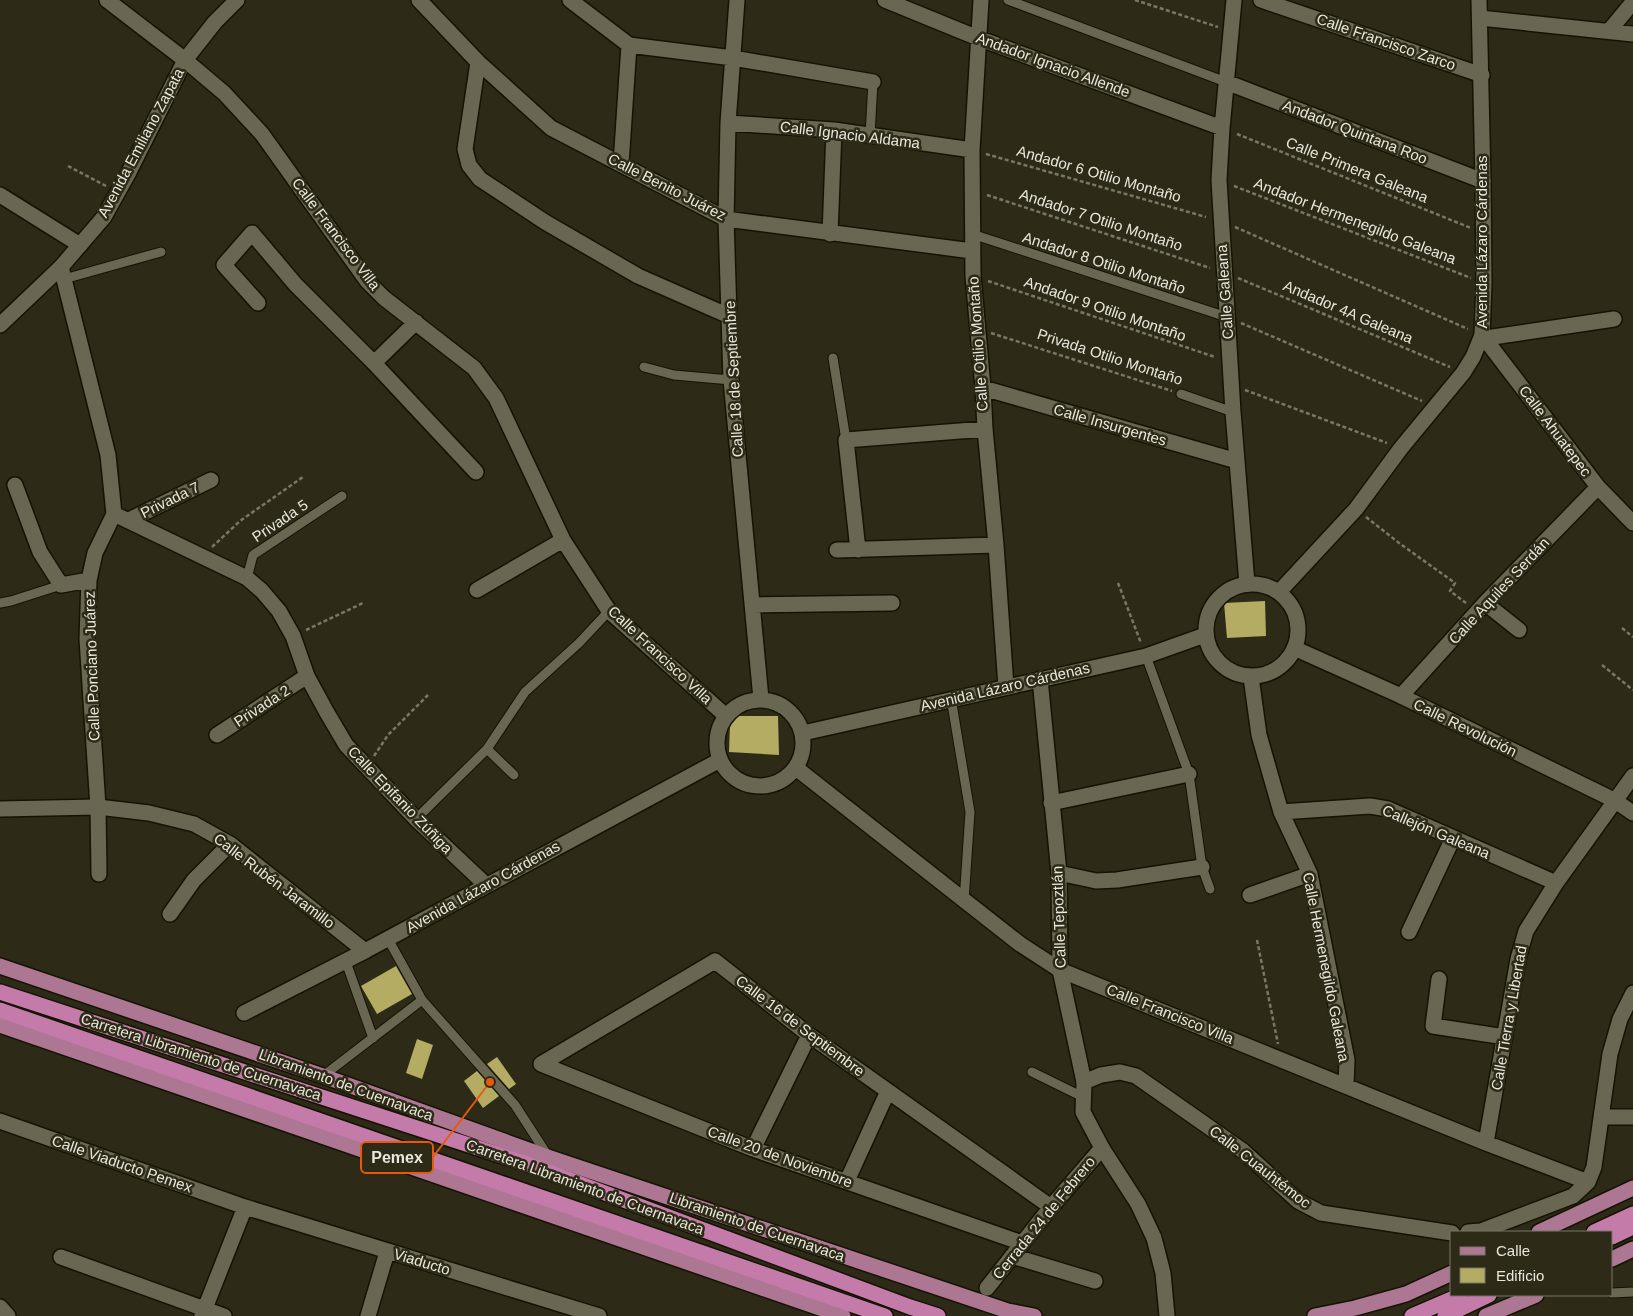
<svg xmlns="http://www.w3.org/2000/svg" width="1633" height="1316" font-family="Helvetica,sans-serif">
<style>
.building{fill:#b4ac63}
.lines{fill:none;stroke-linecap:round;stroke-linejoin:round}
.service-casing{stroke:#151303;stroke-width:11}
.minor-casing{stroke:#151303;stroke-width:18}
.tertiary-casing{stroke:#151303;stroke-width:18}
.primary-casing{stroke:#151303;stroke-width:18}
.trunk-casing{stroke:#151303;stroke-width:18}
.path{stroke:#797867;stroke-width:2.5;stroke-dasharray:4 2.5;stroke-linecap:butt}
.service{stroke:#696752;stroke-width:9}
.minor{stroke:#696752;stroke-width:15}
.tertiary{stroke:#696752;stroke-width:15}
.primary{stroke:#ad7693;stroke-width:15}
.trunk{stroke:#c47ba9;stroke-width:15}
.labels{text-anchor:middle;stroke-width:5;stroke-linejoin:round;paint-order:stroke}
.street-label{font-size:15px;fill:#e8e7db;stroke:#2d2b18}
.leader{fill:none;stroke:#e8590c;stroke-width:2}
.callout-dot{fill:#e8590c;stroke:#2d2b18;stroke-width:2}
.callout{fill:#2d2b18;stroke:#e8590c;stroke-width:2}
.callout-label{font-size:16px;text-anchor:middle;font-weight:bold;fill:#e8e7db}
</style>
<rect width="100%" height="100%" fill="#2d2b18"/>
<path class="building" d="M1265,601L1266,636L1227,638L1224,603Z
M735,716H778L779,755L729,752L730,724L733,722Z
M396,966L412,994L377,1014L361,986Z
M417,1039L433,1045L422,1079L406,1073Z
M497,1057L516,1084L509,1089L487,1064Z
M477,1071L499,1096L483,1108L464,1081Z"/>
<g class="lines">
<g class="service-casing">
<path id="service" d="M1008,0L1226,82
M870,135L873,82
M972,234L1227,317
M64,279L161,252
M833,358L846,440
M644,367L674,375L731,380
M1181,394L1233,412
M247,578L253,555L342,496
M0,603L11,601L61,585
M1146,656L1189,774L1202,867L1210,889
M951,698L970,812L964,901
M487,749L514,775
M416,819L487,749L525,692L579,643L609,611
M388,939L422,1000L515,1105L548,1156
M346,962L373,1038
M1032,1072L1083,1097
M323,1076L422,1000
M1612,1293L1633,1292"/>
</g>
<g class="minor-casing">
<path id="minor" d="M107,0L185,60L224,93L262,134L367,281L384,298L474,368L496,398L563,540L609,611L726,716
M419,0L478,62L551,128L726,219L972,251
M570,0L629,45L733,58L873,82
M737,0L728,123L726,219L731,380L761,699
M885,0L978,38L1222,128
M981,0L972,150L973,276L983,388L985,429L996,545L1006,687
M1234,0L1222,128L1219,180L1233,412L1247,584
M1261,0L1482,75
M1480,18L1633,34
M1609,31L1633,2
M478,62L465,149L469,165L480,179L545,222L638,276L729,316
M1226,82L1483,181
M728,123L834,130L972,150
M621,164L629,45
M0,195L80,245
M830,234L834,130
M61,267L108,455L114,514L95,553L89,580L87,639L98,807L99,874
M258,303L224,265L252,233L295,284L374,363L476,472
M1482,335L1598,487L1633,523
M1486,338L1614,319
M374,363L416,322
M983,388L1237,461
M15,485L40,552L61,585L89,580
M114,514L247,578L262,591L279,611L293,636L307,676L326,711L346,745L416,819L486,885
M129,520L211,480
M837,550L996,545
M858,550L846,440L985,429
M477,590L563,540
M1485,603L1519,630
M752,605L892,603
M1251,677L1259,735L1281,812L1310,874L1347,1060L1346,1085
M1401,696L1485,603L1598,487
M217,735L307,676
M796,768L1020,944L1060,970L1486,1143L1588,1182
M1051,803L1189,774
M1281,812L1370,806L1388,809L1556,883
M1059,873L1096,881L1117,880L1202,867
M1250,895L1310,874
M170,914L194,880L230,844
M1409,932L1453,838
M1439,979L1433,1026L1505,1037
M244,1013L365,951
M541,1064L715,961L809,1035L1051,1207
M541,1064L753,1149L1022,1243
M1084,1082L1101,1075L1120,1072L1136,1076L1243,1151L1298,1201L1321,1213L1452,1233
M1602,1117H1633
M0,1121L245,1207L599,1316
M1486,1143L1518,959L1526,931L1556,883L1633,776
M753,1149L809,1035
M847,1181L888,1091
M1468,1232L1481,1231L1573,1196L1588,1182L1594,1167L1610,1054L1620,1019L1633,993
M1012,1256L1095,1281
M61,1257L224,1316
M987,1288L1051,1207L1102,1148
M0,1307L8,1316
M202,1316L245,1207
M368,1316L387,1252"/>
</g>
<g class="tertiary-casing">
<path id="tertiary" d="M0,325L61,267L104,217L129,172L185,60L215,22L237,0
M1206 630a46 46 0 1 1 92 0a46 46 0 1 1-92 0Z
M1279,592L1356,509L1401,448L1463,373L1473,357L1482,335L1484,283L1483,181L1479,0
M1294,648L1401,696L1614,800L1633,813
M1040,679L1059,873L1060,970L1084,1082L1083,1112L1102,1148L1138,1204L1154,1238L1163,1273L1167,1316
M717 743a43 43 0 1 1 86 0a43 43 0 1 1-86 0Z
M803,733L1146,656L1205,635
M0,809L98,807L149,813L194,824L230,844L365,951L720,760"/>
</g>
<g class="primary-casing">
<path id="primary" d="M0,966L323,1076L548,1157L1008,1311L1034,1316
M0,1025L843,1316
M1539,1232L1633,1188
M1612,1259L1633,1249
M1315,1316L1355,1308L1406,1294L1452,1273
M1486,1316L1536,1295"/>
</g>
<g class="trunk-casing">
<path id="trunk" d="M0,992L530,1165L910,1307L938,1316
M0,1010L885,1316
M1594,1232L1633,1214
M1612,1237L1633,1227
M1412,1316L1461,1295
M1445,1316L1489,1295"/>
</g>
<path class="path" d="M1135,0L1218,27
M1237,134L1471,228
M986,154L1206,217
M68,166L106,186
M1234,186L1471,278
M987,195L1210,268
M1235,227L1468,329
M1238,278L1450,367
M988,281L1215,357
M1241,323L1422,401
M991,333L1172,391
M1245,390L1387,443
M1366,517L1399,543L1455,583L1450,591L1466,603
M212,547L240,521L303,477
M1118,583L1141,643
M1622,628L1633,637
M306,630L363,603
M1602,665L1633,690
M374,756L388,735L428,695
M1257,940L1278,1044"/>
<use href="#service" class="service"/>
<use href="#minor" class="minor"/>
<use href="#tertiary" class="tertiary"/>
<use href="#primary" class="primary"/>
<use href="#trunk" class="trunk"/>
</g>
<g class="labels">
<g class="street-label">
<text transform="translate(1386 42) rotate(19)" y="5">Calle Francisco Zarco</text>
<text transform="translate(1053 65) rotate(20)" y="5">Andador Ignacio Allende</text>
<text transform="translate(1355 132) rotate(21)" y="5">Andador Quintana Roo</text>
<text transform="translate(850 135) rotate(7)" y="5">Calle Ignacio Aldama</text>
<text transform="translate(141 143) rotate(-62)" y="5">Avenida Emiliano Zapata</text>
<text transform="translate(1357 170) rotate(22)" y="5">Calle Primera Galeana</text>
<text transform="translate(1099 174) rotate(16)" y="5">Andador 6 Otilio Montaño</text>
<text transform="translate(667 187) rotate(27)" y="5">Calle Benito Juárez</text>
<text transform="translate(1101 220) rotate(18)" y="5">Andador 7 Otilio Montaño</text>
<text transform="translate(1355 221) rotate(21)" y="5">Andador Hermenegildo Galeana</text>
<text transform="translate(336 234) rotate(53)" y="5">Calle Francisco Villa</text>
<text transform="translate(1482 242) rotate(-90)" y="5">Avenida Lázaro Cárdenas</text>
<text transform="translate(1104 263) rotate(18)" y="5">Andador 8 Otilio Montaño</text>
<text transform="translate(1225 292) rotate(-94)" y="5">Calle Galeana</text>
<text transform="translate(1105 309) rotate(19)" y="5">Andador 9 Otilio Montaño</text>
<text transform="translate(1348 312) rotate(23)" y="5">Andador 4A Galeana</text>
<text transform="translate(978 344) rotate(-94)" y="5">Calle Otilio Montaño</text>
<text transform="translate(1110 357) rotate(18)" y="5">Privada Otilio Montaño</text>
<text transform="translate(734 379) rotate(-93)" y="5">Calle 18 de Septiembre</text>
<text transform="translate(1110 425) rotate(16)" y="5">Calle Insurgentes</text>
<text transform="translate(1555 431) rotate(53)" y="5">Calle Ahuatepec</text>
<text transform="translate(170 500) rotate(-26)" y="5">Privada 7</text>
<text transform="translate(280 521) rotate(-34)" y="5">Privada 5</text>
<text transform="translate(1499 591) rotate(-47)" y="5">Calle Aquiles Serdán</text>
<text transform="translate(660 655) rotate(43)" y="5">Calle Francisco Villa</text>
<text transform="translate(92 666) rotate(-92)" y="5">Calle Ponciano Juárez</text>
<text transform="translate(1005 687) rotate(-13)" y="5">Avenida Lázaro Cárdenas</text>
<text transform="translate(262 706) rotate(-33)" y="5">Privada 2</text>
<text transform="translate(1465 728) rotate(26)" y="5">Calle Revolución</text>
<text transform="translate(400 800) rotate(46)" y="5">Calle Epifanio Zúñiga</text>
<text transform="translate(1436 832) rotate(23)" y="5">Callejón Galeana</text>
<text transform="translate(274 881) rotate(37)" y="5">Calle Rubén Jaramillo</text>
<text transform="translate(483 887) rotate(-29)" y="5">Avenida Lázaro Cárdenas</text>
<text transform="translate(1059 917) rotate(-92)" y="5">Calle Tepoztlán</text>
<text transform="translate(1326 967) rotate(79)" y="5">Calle Hermenegildo Galeana</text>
<text transform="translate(1170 1014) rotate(22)" y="5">Calle Francisco Villa</text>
<text transform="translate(1509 1018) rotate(-80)" y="5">Calle Tierra y Libertad</text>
<text transform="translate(800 1026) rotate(37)" y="5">Calle 16 de Septiembre</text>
<text transform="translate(201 1057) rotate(18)" y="5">Carretera Libramiento de Cuernavaca</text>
<text transform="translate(346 1085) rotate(20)" y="5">Libramiento de Cuernavaca</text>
<text transform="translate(780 1157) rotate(20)" y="5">Calle 20 de Noviembre</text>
<text transform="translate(122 1164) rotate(19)" y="5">Calle Viaducto Pemex</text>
<text transform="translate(1260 1167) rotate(38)" y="5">Calle Cuauhtémoc</text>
<text transform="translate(585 1187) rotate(20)" y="5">Carretera Libramiento de Cuernavaca</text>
<text transform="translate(1044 1218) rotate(-51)" y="5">Cerrada 24 de Febrero</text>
<text transform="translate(757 1227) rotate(19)" y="5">Libramiento de Cuernavaca</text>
<text transform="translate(422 1262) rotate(17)" y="5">Viaducto</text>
</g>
</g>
<path class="leader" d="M490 1082L433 1157"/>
<circle class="callout-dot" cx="490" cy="1082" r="5"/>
<rect class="callout" x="361" y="1142" width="72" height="31" rx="5"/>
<g class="callout-label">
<text x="397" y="1163">Pemex</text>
</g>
<rect x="1450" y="1231" width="162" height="65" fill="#2d2b18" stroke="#787666"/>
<rect x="1460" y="1247" width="25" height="8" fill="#ad7693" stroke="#787666"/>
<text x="1496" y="1256" font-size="15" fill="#e8e7db">Calle</text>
<rect x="1460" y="1268" width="25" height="15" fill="#b4ac63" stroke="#787666"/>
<text x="1496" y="1281" font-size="15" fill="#e8e7db">Edificio</text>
</svg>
